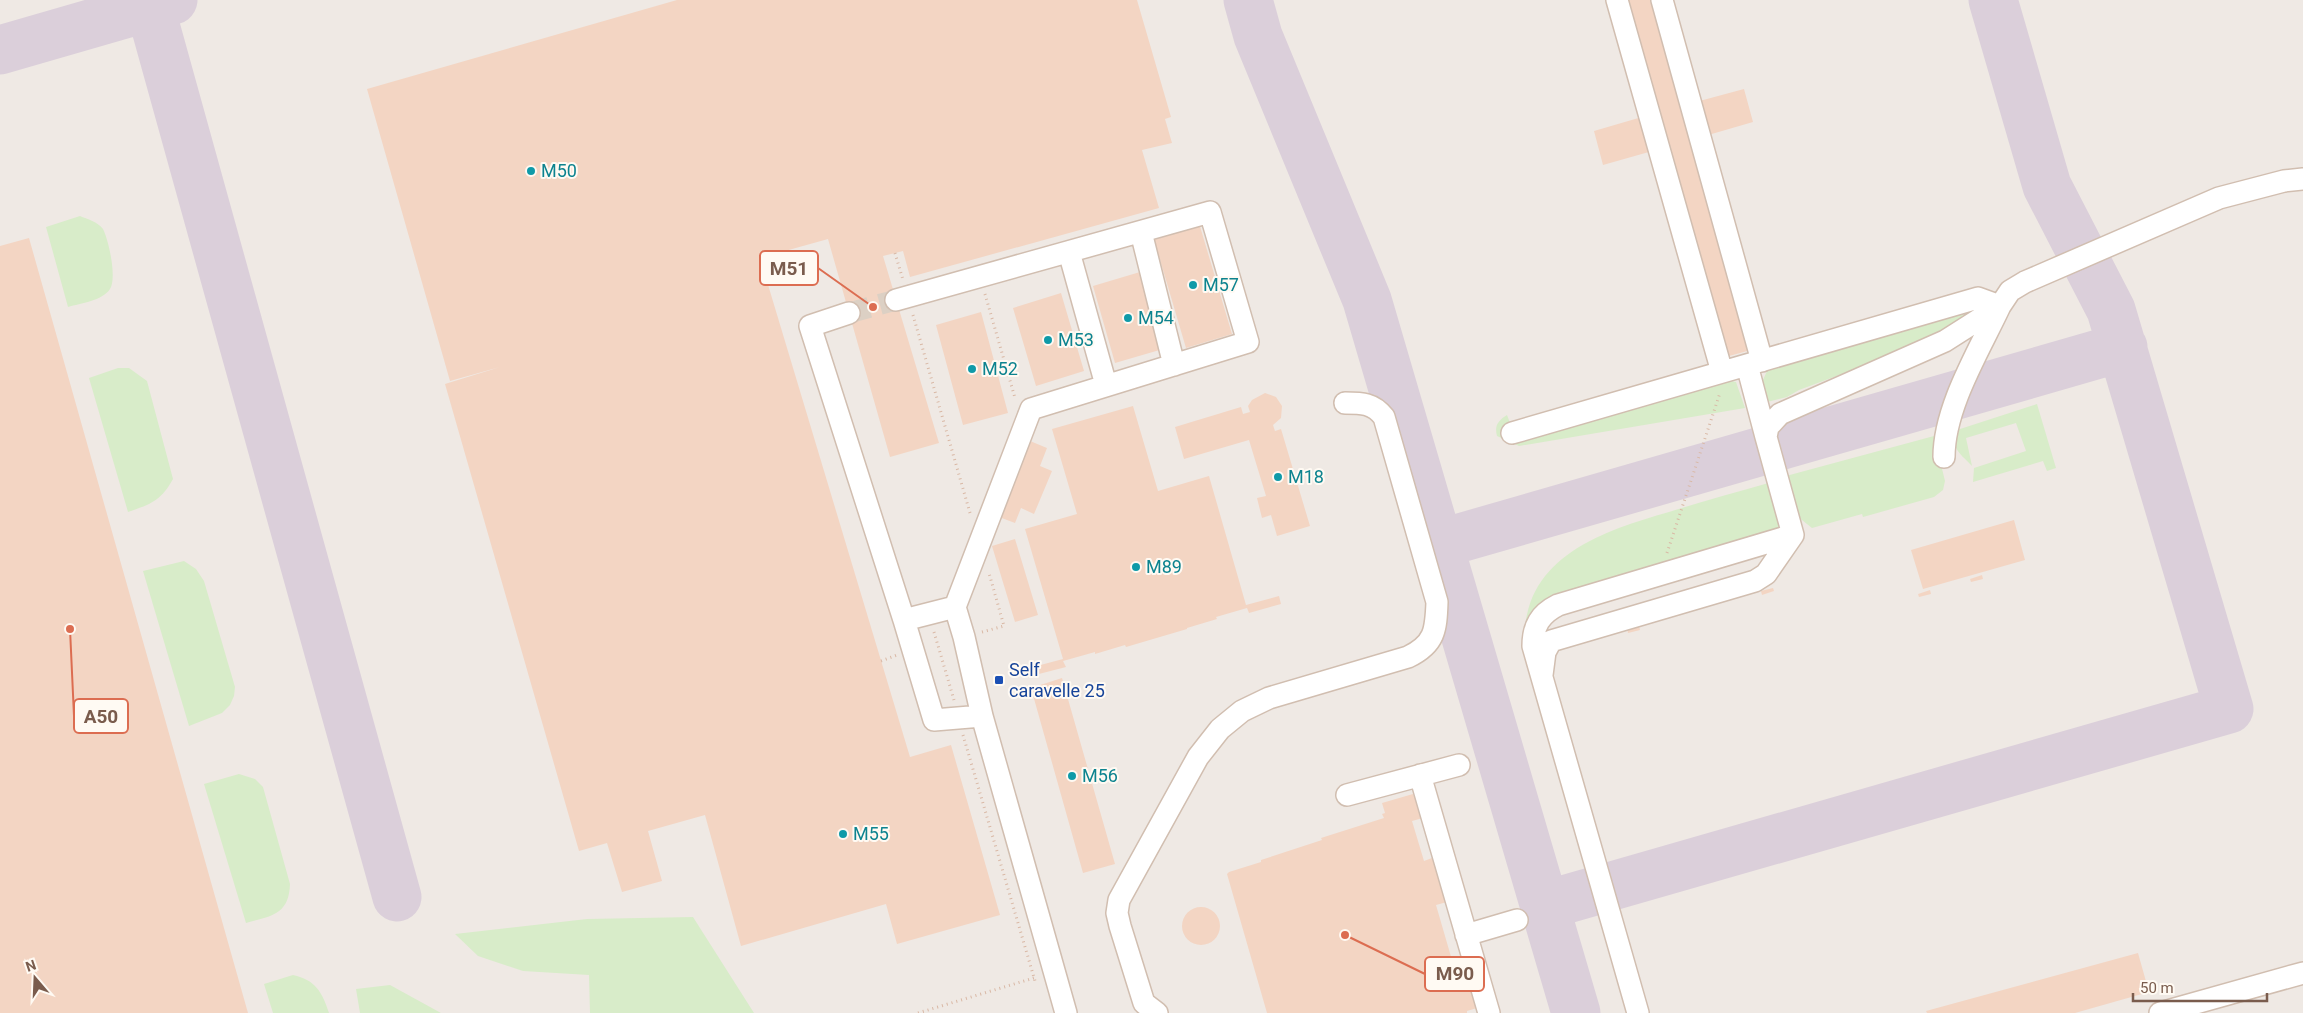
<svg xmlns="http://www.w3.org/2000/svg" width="2303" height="1013" font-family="Roboto,sans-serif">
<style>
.industrial{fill:#efe9e4}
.green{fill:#d8ecc9}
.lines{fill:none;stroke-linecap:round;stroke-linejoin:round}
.taxiway{stroke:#dbcfda;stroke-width:49}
.building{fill:#f3d5c3}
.minor-tunnel{stroke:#dcd0c4;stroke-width:21;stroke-dasharray:21 11;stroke-linecap:butt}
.minor-casing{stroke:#d1beb0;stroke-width:24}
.path{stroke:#d9b8a5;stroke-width:3;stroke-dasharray:1 4;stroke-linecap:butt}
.minor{stroke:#fff;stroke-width:21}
.culture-dot{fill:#0f9aa8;stroke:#fffaf3;stroke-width:2}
.transit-dot{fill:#1a4fb4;stroke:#fffaf3;stroke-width:2}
.labels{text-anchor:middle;stroke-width:4;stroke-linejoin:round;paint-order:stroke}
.culture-label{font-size:18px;fill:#0d838f;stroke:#fffaf3;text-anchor:start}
.transit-label{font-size:18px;fill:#164399;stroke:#fffaf3;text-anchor:start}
.leader{fill:none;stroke:#dc6d51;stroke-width:2}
.callout-dot{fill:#dc6d51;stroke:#fffaf3;stroke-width:2}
.callout{fill:#fffaf3;stroke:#dc6d51;stroke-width:2}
.callout-label{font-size:19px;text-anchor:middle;font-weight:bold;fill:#7a5c4d}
</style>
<rect width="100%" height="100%" fill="#fdf6ec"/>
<path class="industrial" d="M0,0H2303V1013H0Z"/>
<path class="green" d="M80,216C87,219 98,222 103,229C109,241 117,278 110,289C102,301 81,303 68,307L46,227Z
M1970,309L1958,324L1922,344L1799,390L1787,397L1767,402L1762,382L1767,371Z
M118,368H129L147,381L173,479C161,501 151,504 128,512L89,378Z
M1731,381L1736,382L1745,408L1519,446L1497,436C1494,425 1499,420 1507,415L1517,441Z
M2037,404L2056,468L2047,471L2043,461L1973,482L1974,468L2026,451L2016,423L1966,438L1972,466C1960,453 1950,449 1957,430Z
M1934,436L1945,481L1943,490L1934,497L1863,517L1862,514L1812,528L1797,516L1786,476Z
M1772,482L1780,524L1779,530L1549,602L1525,640C1523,557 1603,531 1669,512C1703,501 1737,492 1772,482Z
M184,561L196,569L204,581L235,687L234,696L230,705L222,713L189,726L143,571Z
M239,774L255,779L263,787L290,884C289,915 271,916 246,923L204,784Z
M693,917L754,1013H590L589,975L523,971L478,956L455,934L587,919Z
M293,975C315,980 322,991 329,1013H273L264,984Z
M390,985L441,1013H360L356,989Z"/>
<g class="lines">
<path class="taxiway" d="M1248,0L1258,36L1367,300L1576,1013
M150,7L397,897
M0,50L173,0
M1439,544L2123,347
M1546,905L2229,709L2111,310L2047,186L1993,0"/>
</g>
<path class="building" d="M677,0H1137L1171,117L1165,119L1172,143L1142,150L1159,208L910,277L903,251L883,256L939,443L890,457L828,239L760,258L910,757L951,745L1000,915L897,944L886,904L741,946L705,815L648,831L662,881L622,892L607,843L579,851L445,384L500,367L450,381L367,89Z
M1627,0H1650L1681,106L1744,89L1753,122L1691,140L1751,350L1729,356L1670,146L1603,165L1594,131L1659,112Z
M1199,223L1232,334L1186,348L1153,236Z
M29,238L248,1013H0V246Z
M1140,272L1163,349L1115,363L1093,286Z
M1061,293L1084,371L1036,386L1013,308Z
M981,312L1008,413L963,425L936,325Z
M1265,393L1276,397L1282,406L1281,418L1273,425L1275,431L1281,429L1310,526L1277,536L1271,515L1262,518L1257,498L1266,496L1249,440L1184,459L1175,427L1241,407L1243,414L1250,412L1248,406L1252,400Z
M1133,406L1158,491L1209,476L1246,605L1279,596L1281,604L1249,613L1247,608L1216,617L1217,619L1187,628V629L1126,647L1125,645L1095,654V652L1063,661L1066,667L1035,675L1033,667L1063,659L1025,529L1077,514L1052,429Z
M1030,441L1047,448L1040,466L1052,471L1034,514L1021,508L1015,523L999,517Z
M2014,520L2025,560L1923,589L1911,550Z
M1015,539L1038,615L1015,622L992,546Z
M1982,575L1983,579L1971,582L1970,579Z
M1773,588L1774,591L1762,595L1761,591Z
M1930,590L1931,594L1919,597L1918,594Z
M1639,626L1640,630L1628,633L1627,629Z
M1062,678L1115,864L1083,873L1031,688Z
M1413,794L1423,818L1412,821L1424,861L1432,858L1447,902L1436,905L1454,967L1465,964L1477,1008L1467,1011V1013H1267L1227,874L1229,872L1261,862V860L1322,840L1321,838L1384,818L1382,814L1385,813L1382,803Z
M1182 926a19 19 0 1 1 38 0a19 19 0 1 1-38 0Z
M2138,953L2149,992L2075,1013H1927L1926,1011Z"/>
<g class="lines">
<path class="minor-tunnel" d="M849,313L896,300"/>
<g class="minor-casing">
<path id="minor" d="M1617,0L1722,372
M1662,0L1762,361
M1141,232L1174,365
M1069,252L1106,385
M849,313L810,326L904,620L955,607L1031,409L1248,342L1210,212L896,300
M1747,365L1766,437
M1512,433L1978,298L2000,306L1945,341L1780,414L1768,427L1766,437L1793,535L1766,574L1755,581L1551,641L1545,652L1542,675
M1944,457C1944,407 1979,351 2000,306L2010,291L2025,282L2219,198L2284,181L2303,179
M955,607L964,637L982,716L1066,1013
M904,620L934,720L982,716
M1420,775L1489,1013
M1347,795L1459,765
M1466,935L1517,920
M1157,1013L1144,1003L1120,926L1117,913L1119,900L1198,757L1220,729L1242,711L1269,698L1408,657C1435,644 1436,630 1437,602L1384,417C1373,403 1362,403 1345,403
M1638,1013L1533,646C1533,626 1540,614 1558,605L1793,535
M2160,1013L2303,973"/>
</g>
<path class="path" d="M895,253L903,280
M985,294L1015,398
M913,315L970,513
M1667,553L1720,393
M934,632L954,700
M982,632L1004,626L989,573
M881,661L897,655
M963,735L1035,981
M918,1013L1034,978"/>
<use href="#minor" class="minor"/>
</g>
<g class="culture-dot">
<circle cx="531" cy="171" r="5"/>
<circle cx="1193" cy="285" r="5"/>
<circle cx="1128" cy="318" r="5"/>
<circle cx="1048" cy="340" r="5"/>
<circle cx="972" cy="369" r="5"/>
<circle cx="1278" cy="477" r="5"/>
<circle cx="1136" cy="567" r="5"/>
<circle cx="1072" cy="776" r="5"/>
<circle cx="843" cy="834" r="5"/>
</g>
<rect class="transit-dot" x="994" y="675" width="10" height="10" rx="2.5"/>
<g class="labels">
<g class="culture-label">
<text x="541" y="177">M50</text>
<text x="1203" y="291">M57</text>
<text x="1138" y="324">M54</text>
<text x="1058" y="346">M53</text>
<text x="982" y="375">M52</text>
<text x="1288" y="483">M18</text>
<text x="1146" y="573">M89</text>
<text x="1082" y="782">M56</text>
<text x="853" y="840">M55</text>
</g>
<g class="transit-label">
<text x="1009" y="676">Self<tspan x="1009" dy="21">caravelle 25</tspan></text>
</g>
</g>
<path class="leader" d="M873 307L818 268M70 629L74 716M1345 935L1425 974"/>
<g class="callout-dot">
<circle cx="873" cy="307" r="5"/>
<circle cx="70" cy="629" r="5"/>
<circle cx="1345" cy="935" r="5"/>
</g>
<g class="callout">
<rect x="760" y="251" width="58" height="34" rx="5"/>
<rect x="74" y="699" width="54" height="34" rx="5"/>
<rect x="1425" y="957" width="59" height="34" rx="5"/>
</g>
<g class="callout-label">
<text x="789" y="275">M51</text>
<text x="101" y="723">A50</text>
<text x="1455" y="980">M90</text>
</g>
<g transform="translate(35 978) rotate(341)" stroke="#fffaf3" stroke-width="4" paint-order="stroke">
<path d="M0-4L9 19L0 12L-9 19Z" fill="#7a5c4d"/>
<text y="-8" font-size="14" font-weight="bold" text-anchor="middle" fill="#7a5c4d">N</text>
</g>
<path d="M2133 993v8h134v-8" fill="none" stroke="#7a5c4d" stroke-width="2.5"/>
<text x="2140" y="993" font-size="15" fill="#7a5c4d" stroke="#fffaf3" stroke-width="4" paint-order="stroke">50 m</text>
</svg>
